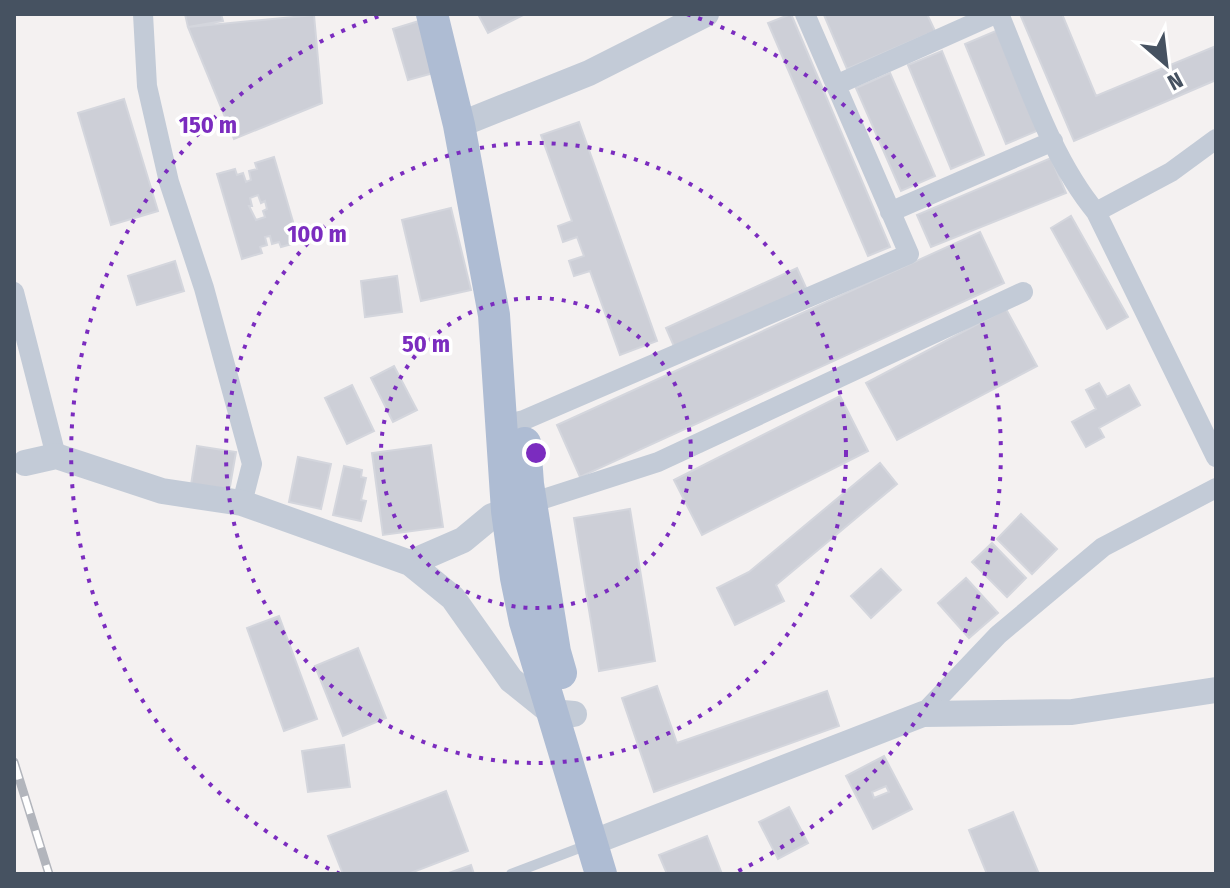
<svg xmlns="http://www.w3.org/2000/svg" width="1230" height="888" font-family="'Fira Sans Condensed',sans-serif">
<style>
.building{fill:#cdcfd7;stroke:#d4d6dd;stroke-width:2;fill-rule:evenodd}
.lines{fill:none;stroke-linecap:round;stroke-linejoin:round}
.service{stroke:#c3cbd7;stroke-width:10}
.minor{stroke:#c3cbd7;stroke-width:20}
.tertiary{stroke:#c3cbd7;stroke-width:26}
.primary{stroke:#aebcd3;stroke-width:32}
.rail-casing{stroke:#b2b5bc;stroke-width:9}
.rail{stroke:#fff;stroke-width:6;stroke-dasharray:18;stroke-linecap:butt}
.ring{fill:none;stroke:#7b2cbf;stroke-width:4;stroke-dasharray:4 8}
.centre{fill:#7b2cbf;stroke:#fff;stroke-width:4}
.ring-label{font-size:24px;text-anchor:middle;font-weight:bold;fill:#7b2cbf;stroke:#fff;stroke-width:7;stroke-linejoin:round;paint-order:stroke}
</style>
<rect width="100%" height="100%" fill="#f4f1f1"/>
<path class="building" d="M185,14H221L223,21L188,27Z
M478,14H525L488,33Z
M791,14L890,247L868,256L768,23Z
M927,14L935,31L847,69L824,15Z
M1020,14H1062L1096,96L1216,46V80L1074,141Z
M314,15L322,103L234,139L188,27Z
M422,20L437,72L408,80L393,29Z
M998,30L1039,130L1006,144L965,44Z
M942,51L984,155L951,169L908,65Z
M890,73L935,176L901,191L856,88Z
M124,99L158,211L111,225L78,113Z
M579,122L657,341L620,355L590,271L574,276L569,261L584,256L577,237L563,242L558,226L572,221L541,135Z
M274,157L299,242L281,247L279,242L272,244L270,236L265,237L267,245L260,247L262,253L242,259L217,174L235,169L237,175L243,173L246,182L251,180L249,171L257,169L255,163ZM258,195L261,203L265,201L267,209L263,211L265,217L256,220L249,206H252L250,198Z
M1051,158L1066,193L931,247L917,215Z
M451,208L471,290L421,301L402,220Z
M1071,216L1128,317L1107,329L1051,228Z
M980,232L1004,283L580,477L557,425Z
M175,261L184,291L137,305L128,276Z
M797,268L808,292L676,351L666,328Z
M397,276L402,312L365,317L361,281Z
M1006,309L1037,366L897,440L866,383Z
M394,366L417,410L393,422L371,378Z
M1099,383L1107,397L1129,385L1140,405L1099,428L1104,437L1086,447L1072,422L1096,409L1086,390Z
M352,385L374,431L347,444L325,398Z
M840,396L868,451L702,535L674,480Z
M431,445L443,527L383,535L372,453Z
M197,446L236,452L229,492L191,485Z
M298,457L331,464L321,509L289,502Z
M880,463L897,484L776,585L784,601L735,625L717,588L749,572Z
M344,466L362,470L361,477L366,478L361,500L366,501L361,521L333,515Z
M630,509L655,661L599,671L574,518Z
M1021,514L1057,549L1032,574L997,539Z
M992,543L1026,578L1007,597L972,562Z
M881,569L901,590L871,618L851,596Z
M966,578L998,613L969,638L938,603Z
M279,616L317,719L284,731L247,628Z
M358,648L386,718L343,736L315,666Z
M657,686L677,743L827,691L839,726L654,792L622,698Z
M344,745L350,787L308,792L302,751Z
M884,756L912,809L873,829L846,776ZM886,786L889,792L874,798L872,792Z
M446,791L468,851L408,874H343L328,836Z
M789,807L808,843L778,859L759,822Z
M1013,812L1039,874H987L969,830Z
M707,836L722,874H667L659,855Z
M471,865L474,874H446Z"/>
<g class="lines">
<path class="service" d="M511,874L590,844"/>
<path class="minor" d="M143,14L147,86L169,182L204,288L252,464L242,503
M999,14C1026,78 1051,158 1096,212L1216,457
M836,85L995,14
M890,212L1053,141
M1096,212L1171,172L1216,139
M14,292L56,456
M502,425L524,420L909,254L805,14
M531,503L658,462L1023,292
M923,714L998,635L1103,547L1216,488"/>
<path class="tertiary" d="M459,125L589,73L706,14
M25,463L56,456L162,491L242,503L410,563L453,598L511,680L551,712L574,714
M410,563L463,540L492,516L523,506
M591,843L923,714L1072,712L1216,690"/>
<path class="primary" d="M432,14L459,125L494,315L507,511L516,578L525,622L601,874
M525,443L528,484L555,652L561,673"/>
<g class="rail-casing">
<path id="rail" d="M14,762L49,874"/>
</g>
<use href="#rail" class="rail"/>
</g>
<g class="ring">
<circle cx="536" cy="453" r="155"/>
<circle cx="536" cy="453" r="310"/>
<path d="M340 874A464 464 0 0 1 385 14M687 14A464 464 0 0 1 732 874"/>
</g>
<circle cx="536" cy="453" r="12" class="centre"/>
<g class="ring-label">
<text x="208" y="133">150 m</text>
<text x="317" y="242">100 m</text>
<text x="426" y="352">50 m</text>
</g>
<rect width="1230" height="888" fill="none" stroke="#465261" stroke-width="32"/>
<g transform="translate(1166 64) rotate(152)" stroke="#ffffff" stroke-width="6" paint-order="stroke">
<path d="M0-6L14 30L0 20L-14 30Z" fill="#465261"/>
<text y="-12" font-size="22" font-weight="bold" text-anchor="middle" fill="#465261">N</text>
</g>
</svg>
